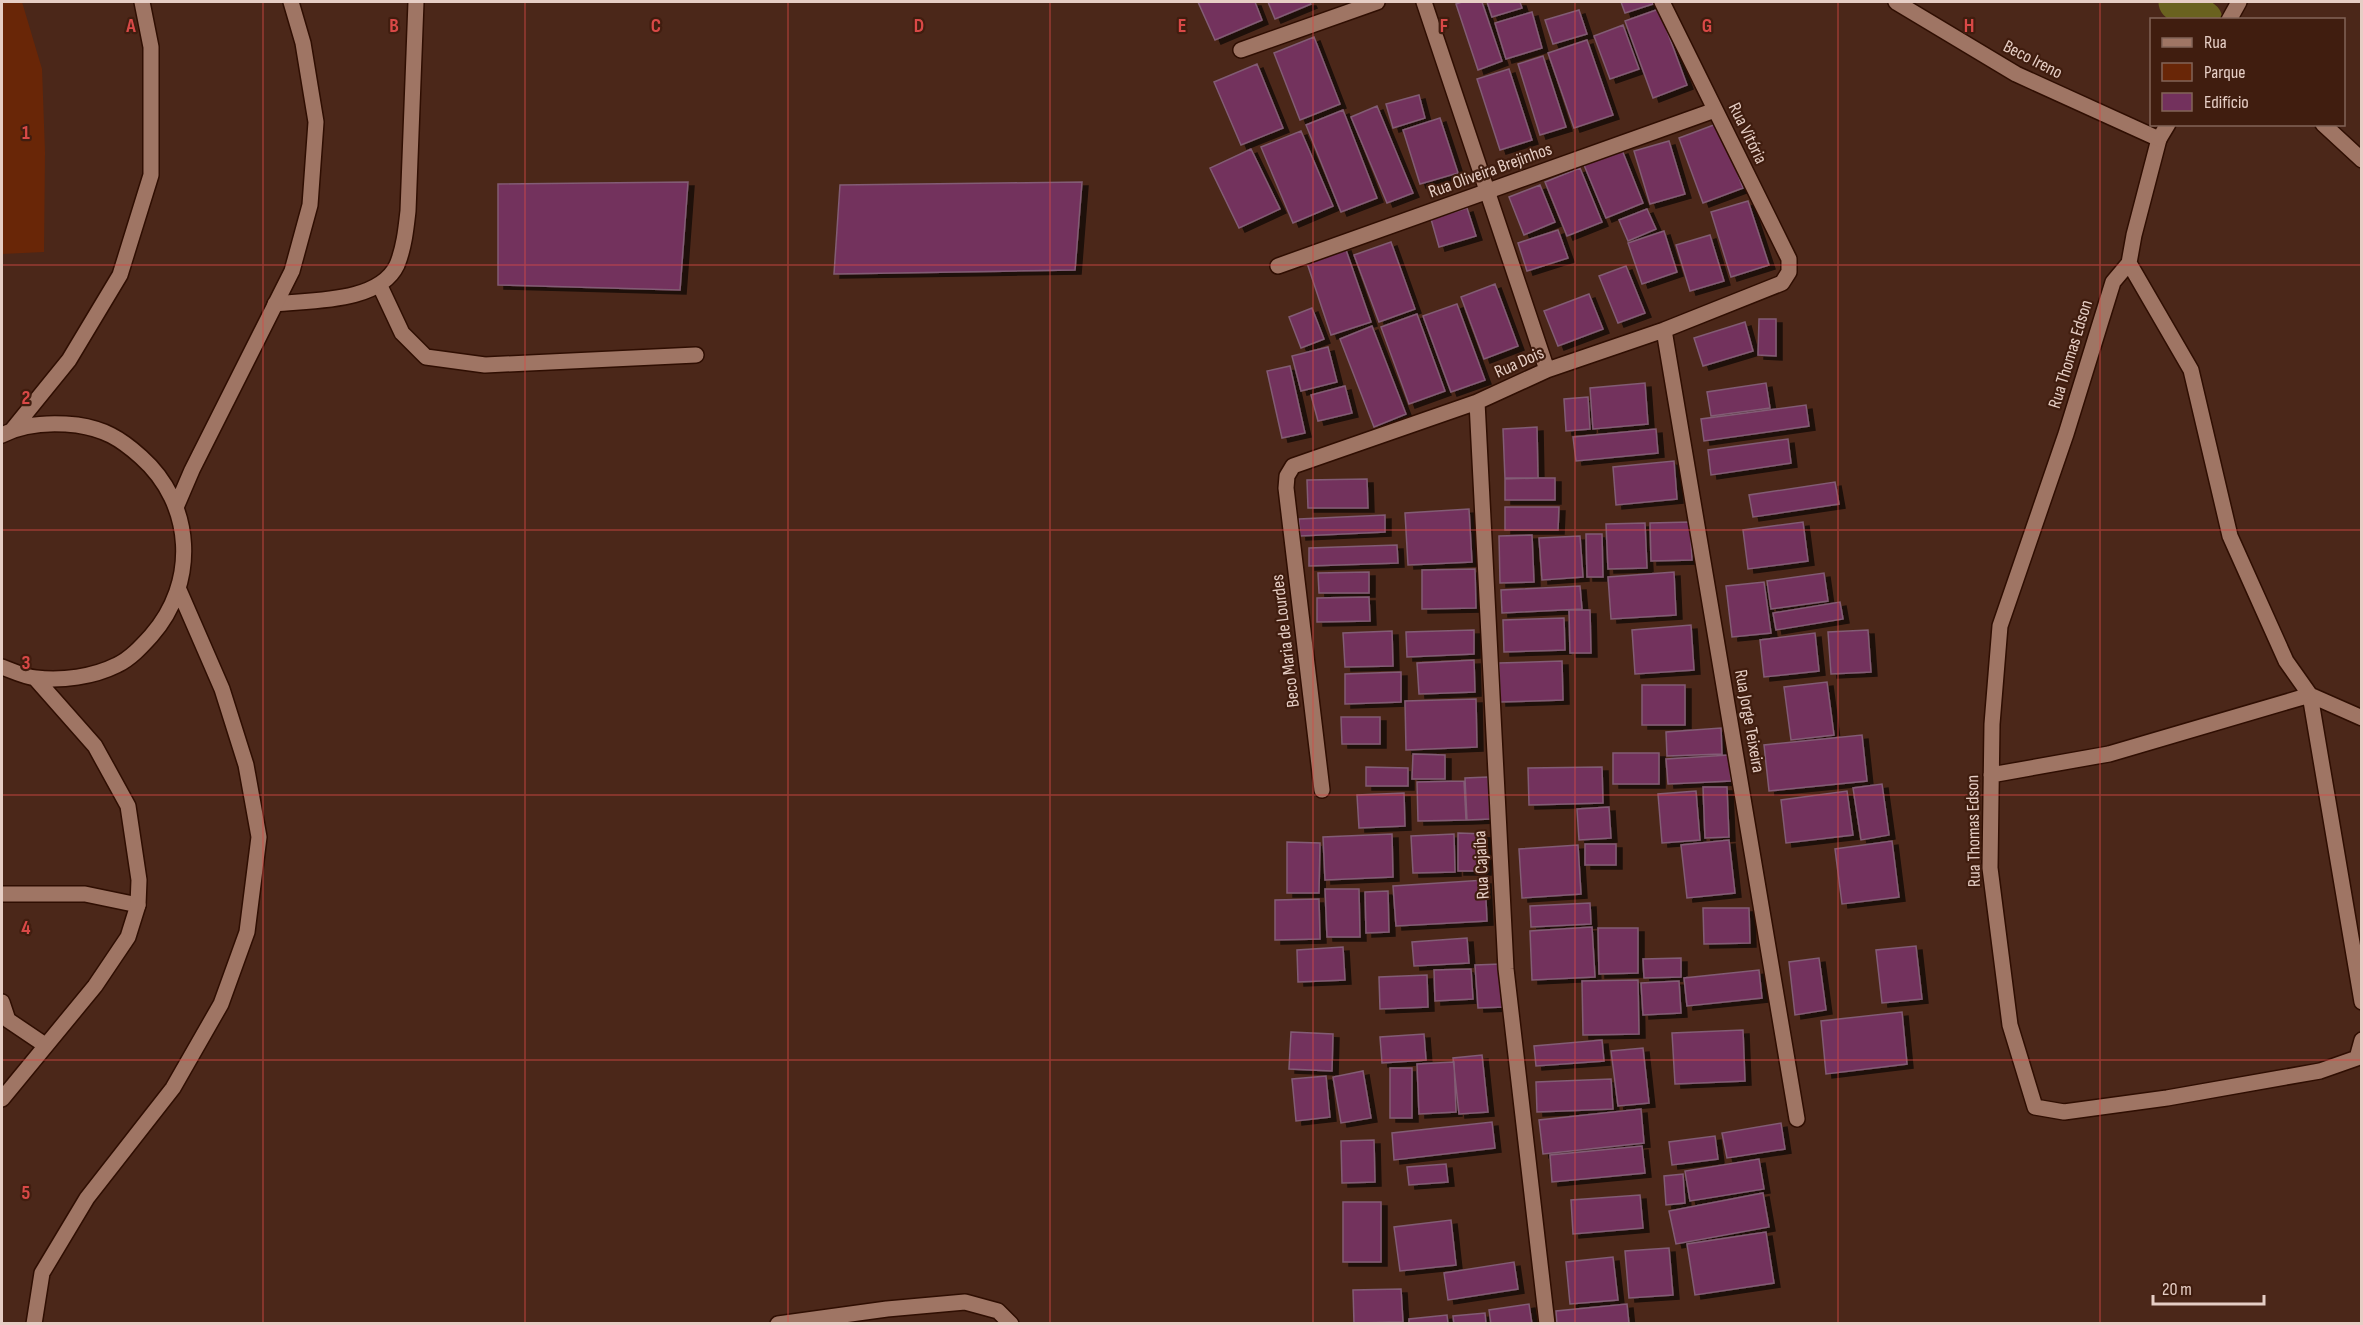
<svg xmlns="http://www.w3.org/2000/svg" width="2363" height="1325" font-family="'Sofia Sans Condensed',sans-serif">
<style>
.green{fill:#692607}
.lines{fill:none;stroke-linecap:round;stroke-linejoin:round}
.canal{stroke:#6a621f;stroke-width:39}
.building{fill:#73315d;stroke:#825c74;stroke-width:1.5;filter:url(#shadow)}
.lane-casing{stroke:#2f0e02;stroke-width:18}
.street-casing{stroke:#2f0e02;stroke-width:18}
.lane{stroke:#9f7564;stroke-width:15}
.street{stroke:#9f7564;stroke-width:15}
.grid{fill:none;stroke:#d94947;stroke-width:1.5;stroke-opacity:0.55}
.labels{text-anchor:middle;stroke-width:4.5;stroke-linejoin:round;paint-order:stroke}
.street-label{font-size:18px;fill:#e6cec5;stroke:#401d0f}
.grid-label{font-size:20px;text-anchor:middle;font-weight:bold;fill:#d94947;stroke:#401d0f;stroke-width:4.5;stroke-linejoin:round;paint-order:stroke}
</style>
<defs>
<filter id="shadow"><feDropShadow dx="6" dy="4" stdDeviation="0" flood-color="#0009"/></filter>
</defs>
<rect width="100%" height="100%" fill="#4b2719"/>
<path class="green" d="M2,2H22L42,69L45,152L44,252L2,254Z"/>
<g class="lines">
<path class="canal" d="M2178,2L2203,20"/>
</g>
<path class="building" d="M1198,2H1255L1262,20L1215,40Z
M1268,2H1310L1311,4L1275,19Z
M1462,2H1482L1502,61L1478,70L1456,4Z
M1487,2H1520L1522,8L1492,17Z
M1621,2H1652L1653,4L1625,13Z
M1659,9L1687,85L1653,98L1625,21Z
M1579,10L1587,34L1553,44L1545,20Z
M1532,12L1542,48L1506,59L1495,23Z
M1623,25L1639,69L1610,79L1594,36Z
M1314,37L1340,104L1300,120L1274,53Z
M1587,40L1613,115L1574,128L1548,53Z
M1543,56L1566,127L1540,135L1518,64Z
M1257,64L1283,128L1241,145L1214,82Z
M1509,69L1532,140L1500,150L1477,79Z
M1419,95L1425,118L1393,128L1386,104Z
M1377,106L1413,193L1387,203L1351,117Z
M1343,110L1377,198L1341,212L1306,125Z
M1440,118L1458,173L1420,184L1403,130Z
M1719,123L1743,188L1703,203L1679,138Z
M1301,131L1333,206L1293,223L1261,147Z
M1669,141L1685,194L1650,204L1634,151Z
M1251,149L1280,209L1239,228L1210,168Z
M1622,150L1643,203L1606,218L1584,165Z
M1580,168L1602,222L1567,236L1545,182Z
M688,182L680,290L498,285V184Z
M1082,182L1075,270L834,274L840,185Z
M1540,185L1555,222L1524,235L1509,197Z
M1748,201L1769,265L1731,277L1711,212Z
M1467,208L1476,236L1439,247L1431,219Z
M1647,209L1656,229L1628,241L1619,220Z
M1558,230L1568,258L1527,271L1518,243Z
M1664,231L1677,272L1642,284L1628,243Z
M1710,235L1724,281L1690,291L1676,245Z
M1391,242L1415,309L1379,322L1354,255Z
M1345,247L1371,322L1331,335L1306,260Z
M1626,266L1645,313L1618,323L1599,276Z
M1495,284L1518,346L1484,359L1461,297Z
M1589,294L1603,329L1558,346L1544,311Z
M1457,304L1485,380L1451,392L1423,316Z
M1312,308L1324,339L1301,348L1289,317Z
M1417,314L1445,391L1409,404L1381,327Z
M1759,319H1776V356L1758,355Z
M1745,322L1753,351L1703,366L1694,338Z
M1372,326L1406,414L1374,427L1340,339Z
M1328,347L1337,382L1301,391L1292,356Z
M1290,366L1305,433L1282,438L1267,371Z
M1645,383L1648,424L1593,429L1590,388Z
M1766,383L1770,408L1711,416L1707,392Z
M1345,386L1352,413L1318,421L1311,395Z
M1588,397L1590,429L1566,431L1564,399Z
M1806,405L1809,426L1704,441L1701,419Z
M1537,427L1538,478L1505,479L1503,429Z
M1656,429L1658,453L1576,461L1573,437Z
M1788,439L1791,463L1711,475L1708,450Z
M1674,461L1677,499L1616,505L1613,467Z
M1505,478H1555V500H1505Z
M1367,479L1368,508H1308L1307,480Z
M1835,482L1839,504L1753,517L1749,495Z
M1505,507H1559L1558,530H1505Z
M1469,509L1472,562L1408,565L1405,513Z
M1385,515V532L1300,536L1299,519Z
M1690,522L1692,560L1651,561L1650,523Z
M1803,522L1808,561L1748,569L1743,530Z
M1645,523L1647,568L1608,569L1606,524Z
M1586,534H1602L1603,577H1587Z
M1532,535L1534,582L1500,583L1499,536Z
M1580,536L1583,577L1542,580L1539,538Z
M1397,545L1398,563L1309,566V548Z
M1475,569L1476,608L1422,609V570Z
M1369,572V593H1319L1318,573Z
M1674,572L1676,615L1611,619L1608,577Z
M1824,573L1828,601L1771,609L1767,581Z
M1764,582L1771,633L1732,637L1726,586Z
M1580,586L1582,609L1502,613L1501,590Z
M1369,597L1370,621L1317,622V598Z
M1840,602L1843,619L1776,630L1773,613Z
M1569,610H1590L1591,653H1570Z
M1564,618L1565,650L1504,652L1503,620Z
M1691,625L1694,670L1635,674L1632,630Z
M1474,630V654L1407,657L1406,632Z
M1868,630L1871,672L1831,674L1828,632Z
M1392,631L1393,666L1345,667L1343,633Z
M1815,633L1819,671L1764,677L1760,640Z
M1474,660L1475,692L1419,694L1417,663Z
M1562,661L1563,700L1500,702L1499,663Z
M1401,672V702L1345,704V674Z
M1827,682L1834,735L1791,740L1784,687Z
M1642,685H1685V725H1642Z
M1476,699L1477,747L1406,750L1405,701Z
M1341,717H1380V744H1342Z
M1721,728L1722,754L1667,756L1666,732Z
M1862,735L1867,781L1769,791L1764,745Z
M1613,753H1659V784H1613Z
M1413,754L1445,755V779H1412Z
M1729,755L1731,781L1668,784L1666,759Z
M1366,767L1408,768V786H1366Z
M1602,767L1603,803L1529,805L1528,768Z
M1488,777L1490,819L1467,820L1465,778Z
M1464,781L1466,820L1418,821L1417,782Z
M1882,784L1889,835L1861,840L1853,788Z
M1703,787H1727L1729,837L1705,838Z
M1696,791L1700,840L1662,843L1658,794Z
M1847,791L1853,835L1786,843L1781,800Z
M1404,793L1405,826L1359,828L1357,795Z
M1609,807L1611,838L1579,840L1577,809Z
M1458,833L1486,834L1485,871H1458Z
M1392,834L1393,877L1325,880L1323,837Z
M1454,834L1455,872L1413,873L1411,836Z
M1729,840L1735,893L1687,898L1681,845Z
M1892,841L1899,897L1842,904L1835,849Z
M1287,842L1320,843L1319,893H1287Z
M1585,844H1616V865H1585Z
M1578,845L1581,894L1522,898L1519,849Z
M1485,880L1487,921L1396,926L1393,886Z
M1325,889H1359L1360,937H1327Z
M1388,891L1389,932L1366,933L1365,892Z
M1319,899L1320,939L1275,940V900Z
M1590,903L1591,924L1531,927L1530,906Z
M1703,908H1749L1750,943L1704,944Z
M1592,927L1595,977L1532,980L1530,931Z
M1598,928H1638V973L1599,974Z
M1467,938L1469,963L1414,966L1412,942Z
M1916,946L1922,999L1882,1003L1876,950Z
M1343,947L1345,980L1298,982L1297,950Z
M1681,958V977L1644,978L1643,959Z
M1819,958L1826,1010L1795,1015L1789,962Z
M1501,964L1504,1007L1478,1008L1475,965Z
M1471,969L1473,999L1435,1001L1434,970Z
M1759,970L1762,998L1687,1006L1684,978Z
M1427,975L1428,1007L1380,1009L1379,977Z
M1638,980L1639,1034L1583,1035L1582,981Z
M1679,981L1681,1013L1643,1015L1641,983Z
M1902,1012L1907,1064L1826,1074L1821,1021Z
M1743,1030L1745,1081L1675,1084L1672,1033Z
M1291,1032L1333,1034L1332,1071L1289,1069Z
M1424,1034L1426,1060L1382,1063L1380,1037Z
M1602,1040L1604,1061L1536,1066L1534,1046Z
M1643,1048L1649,1103L1618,1106L1611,1051Z
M1482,1055L1488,1112L1459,1114L1453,1058Z
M1454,1062L1456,1112L1419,1114L1417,1064Z
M1390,1068H1412V1118H1390Z
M1363,1071L1371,1118L1341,1123L1333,1077Z
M1326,1076L1330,1117L1296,1121L1292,1079Z
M1611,1079L1613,1109L1537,1112L1536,1082Z
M1641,1109L1644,1143L1543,1154L1539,1120Z
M1492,1122L1495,1148L1394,1160L1392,1133Z
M1781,1123L1785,1149L1727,1158L1722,1133Z
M1715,1136L1718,1159L1672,1165L1669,1142Z
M1374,1140L1375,1182L1342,1183L1341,1141Z
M1642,1146L1645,1173L1552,1182L1550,1155Z
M1759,1159L1764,1189L1690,1201L1685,1171Z
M1446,1164L1448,1182L1409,1185L1407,1167Z
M1683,1174L1685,1203L1666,1205L1664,1176Z
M1763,1193L1769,1227L1676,1244L1669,1211Z
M1640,1195L1643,1228L1573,1234L1571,1200Z
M1343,1202H1381V1262H1343Z
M1451,1220L1456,1265L1400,1271L1394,1227Z
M1766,1232L1774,1283L1695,1295L1687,1244Z
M1669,1248L1673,1295L1629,1298L1625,1251Z
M1613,1257L1618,1300L1570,1304L1566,1262Z
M1514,1262L1518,1289L1448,1300L1444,1273Z
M1401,1289L1403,1322L1354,1323L1353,1290Z
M1529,1304L1532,1324H1491L1489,1310Z
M1627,1304L1629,1324H1557L1556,1311Z
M1485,1313L1486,1324H1454L1453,1316Z
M1447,1315L1448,1324H1409V1319Z"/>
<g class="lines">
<g class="lane-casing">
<path id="lane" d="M2159,139L2134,235L2129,263L2113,282L2066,434L2000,626L1992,724L1990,868L2010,1025L2035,1107L2064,1112L2167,1098L2320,1071L2357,1058L2362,1040
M2129,263L2191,370L2230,536L2286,661L2310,695L2362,1002
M380,286L402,333L426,357L485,365L696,355
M275,304C311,300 379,303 397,265C404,248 406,229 408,211L416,2
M1991,775L2109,754L2310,695L2362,718
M2,894H85L138,905
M2,1002L8,1020L45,1045
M778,1324L887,1309L965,1302L998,1311L1011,1324"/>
</g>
<g class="street-casing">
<path id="street" d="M1424,2L1547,370
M1896,2L2016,74L2159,139L2168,124
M2229,20L2239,2
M1241,50L1377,2
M2323,124L2362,160
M1278,266L1715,110
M1664,330L1797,1119
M1477,402L1506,969L1547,1324
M13,429L69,360L120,275L151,175V47L142,2
M2,435C25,423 51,422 77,425C104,429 120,438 141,457C194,504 198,583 151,636C141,647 130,659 117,665C93,677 62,681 36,678C25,677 13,671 2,667
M177,505L192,470L292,271L310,205L316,122L303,43L291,2
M1322,790L1286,488L1287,476L1293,466L1477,402L1547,370L1664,330L1782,283L1789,272V259L1662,2
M2,1099L95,986L128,937L138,905L139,880L128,806L95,746L35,678
M34,1324L42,1273L87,1198L173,1088L221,1004L247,932L259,837L246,765L222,689L179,590"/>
</g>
<use href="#lane" class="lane"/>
<use href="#street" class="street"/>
</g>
<path class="grid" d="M263,2V1324M525,2V1324M788,2V1324M1050,2V1324M1313,2V1324M1575,2V1324M1838,2V1324M2100,2V1324M2,265H2362M2,530H2362M2,795H2362M2,1060H2362"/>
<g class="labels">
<g class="street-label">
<text transform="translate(2033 59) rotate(27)" y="6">Beco Ireno</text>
<text transform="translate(1748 133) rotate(64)" y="6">Rua Vitória</text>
<text transform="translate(1490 170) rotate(-20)" y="6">Rua Oliveira Brejinhos</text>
<text transform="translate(2070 354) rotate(-73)" y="6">Rua Thomas Edson</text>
<text transform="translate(1519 362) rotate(-24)" y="6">Rua Dois</text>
<text transform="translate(1285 641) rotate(-97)" y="6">Beco Maria de Lourdes</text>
<text transform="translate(1750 721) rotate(80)" y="6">Rua Jorge Teixeira</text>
<text transform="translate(1973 831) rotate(-91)" y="6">Rua Thomas Edson</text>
<text transform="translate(1481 865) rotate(-93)" y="6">Rua Cajaíba</text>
</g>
</g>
<g class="grid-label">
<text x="131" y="32">A</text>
<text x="394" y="32">B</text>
<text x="656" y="32">C</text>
<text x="919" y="32">D</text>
<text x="1182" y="32">E</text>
<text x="1444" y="32">F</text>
<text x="1707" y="32">G</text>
<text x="1969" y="32">H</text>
<text x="26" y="139">1</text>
<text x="26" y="404">2</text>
<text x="26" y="669">3</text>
<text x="26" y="934">4</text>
<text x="26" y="1199">5</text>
</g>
<rect width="2363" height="1325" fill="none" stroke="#e6cec5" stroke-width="6"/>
<rect x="2150" y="18" width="195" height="108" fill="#401d0f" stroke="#826458" stroke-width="1.5"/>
<rect x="2162" y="38" width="30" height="9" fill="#9f7564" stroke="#826458" stroke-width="1.5"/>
<text x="2204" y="48" font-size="18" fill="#e6cec5">Rua</text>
<rect x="2162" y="63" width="30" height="18" fill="#692607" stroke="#826458" stroke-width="1.5"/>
<text x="2204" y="78" font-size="18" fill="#e6cec5">Parque</text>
<rect x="2162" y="93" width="30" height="18" fill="#73315d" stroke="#826458" stroke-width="1.5"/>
<text x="2204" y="108" font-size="18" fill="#e6cec5">Edifício</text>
<path d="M2153 1295v9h111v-9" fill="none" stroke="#e6cec5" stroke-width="3"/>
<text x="2162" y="1295" font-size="18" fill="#e6cec5" stroke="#401d0f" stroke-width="4.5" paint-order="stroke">20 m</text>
</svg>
